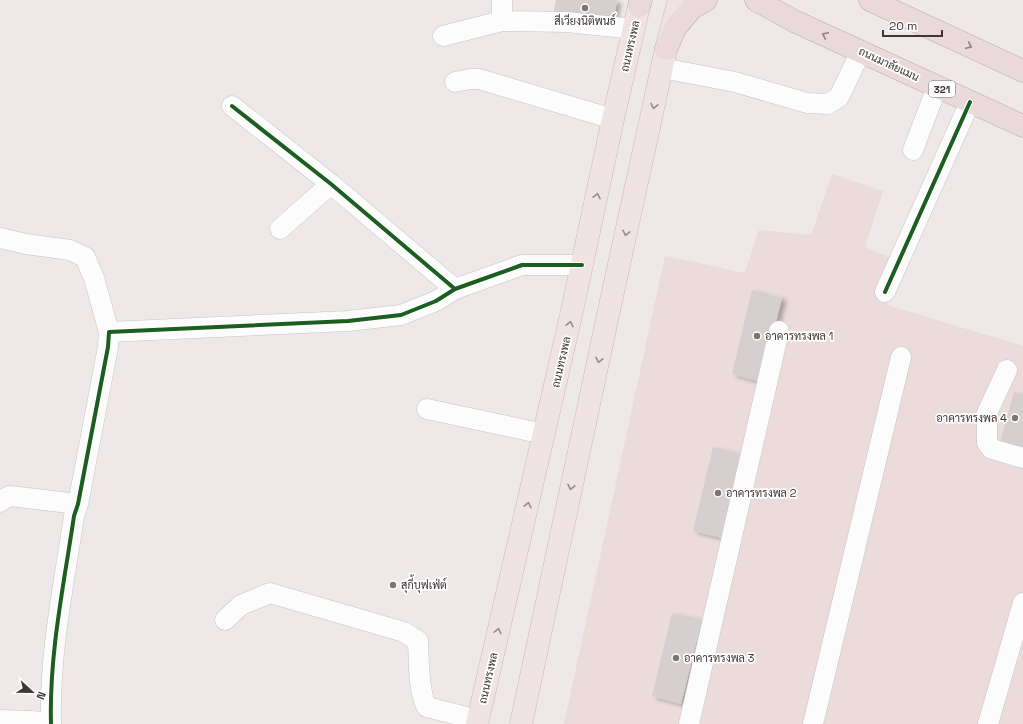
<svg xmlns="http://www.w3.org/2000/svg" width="1023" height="724" font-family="'Space Grotesk',Sarabun,sans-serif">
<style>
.education{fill:#ebdbda}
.building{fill:#d6cfcf;filter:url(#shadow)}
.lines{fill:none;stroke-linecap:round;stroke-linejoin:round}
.minor-casing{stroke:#cac4c4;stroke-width:21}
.major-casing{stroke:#cfb7b6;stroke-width:23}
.highway-casing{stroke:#c4a5a7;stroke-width:23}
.minor{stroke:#fcfcfc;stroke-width:20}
.major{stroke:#efe4e3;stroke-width:22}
.highway{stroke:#ead9da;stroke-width:22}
.cycleway-casing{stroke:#fff;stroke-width:6}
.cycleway{stroke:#1b5e20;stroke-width:4}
.oneway{stroke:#8e7f80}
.oneway2{stroke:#988c8c}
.poi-dot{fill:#7e7474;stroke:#fff;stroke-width:1.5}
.labels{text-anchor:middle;stroke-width:3.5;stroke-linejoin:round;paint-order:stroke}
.shield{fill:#fff;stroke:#7b7272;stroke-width:1}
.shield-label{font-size:10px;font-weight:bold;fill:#423536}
.poi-label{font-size:11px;fill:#423536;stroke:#fff;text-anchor:start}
.street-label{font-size:11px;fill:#423536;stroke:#fff}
</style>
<defs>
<filter id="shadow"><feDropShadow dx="4.5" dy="2.5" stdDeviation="2" flood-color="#0004"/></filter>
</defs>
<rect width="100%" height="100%" fill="#eee8e8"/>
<path class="education" d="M832,174L883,191L865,247L904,263L887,305L1023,346V724H564L665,256L745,273L759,230L811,235Z"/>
<path class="building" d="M556,0H617L613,24L553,14Z
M752,290L782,298L761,382L732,374Z
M1014,392L1023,394V449L1000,443Z
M713,447L743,455L722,538L693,531Z
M672,613L702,620L681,704L652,696Z"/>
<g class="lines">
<g class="minor-casing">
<path id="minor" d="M502,0V21
M443,36L502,21L567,22L634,29
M662,68L735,82L807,103L828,104L839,97L861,51
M455,82L470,79H479L613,119
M232,106L331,184L455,289
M913,150L937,87
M280,229L331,184
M0,238L26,244L70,250L85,257L94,278L109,332L108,347L78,504L74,516C64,584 49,654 51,724
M885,292L970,102
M109,332L348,321L401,315L436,301L455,289L522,265H582
M1007,370L987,413V443L992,449L1023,458
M427,409L544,434
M0,502L4,499L10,496L78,504
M225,620L241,605L270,593L404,632L418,641C419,658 418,693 427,707L478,720
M0,720L31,721L50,724
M689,724L779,331
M813,724L901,357
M988,724L1023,603"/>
</g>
<g class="major-casing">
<path id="major" d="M477,724L572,311L613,119L639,6
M521,724L608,315L666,49L679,0"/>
</g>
<g class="highway-casing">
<path id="highway" d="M756,0L794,21L1023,126
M870,0L1023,71
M639,6L641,0
M666,49L676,27L692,8L706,0"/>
</g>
<use href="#minor" class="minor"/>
<use href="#major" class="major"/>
<use href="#highway" class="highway"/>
<g class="cycleway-casing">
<path id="cycleway" d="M232,106L331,184L455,289
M885,292L970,102
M51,724C49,654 64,584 74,516L78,504L108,347L109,332L348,321L401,315L436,301L455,289L522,265H582"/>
</g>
<use href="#cycleway" class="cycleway"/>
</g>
<defs><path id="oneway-chevron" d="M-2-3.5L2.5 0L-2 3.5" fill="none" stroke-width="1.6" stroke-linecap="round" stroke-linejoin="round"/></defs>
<g class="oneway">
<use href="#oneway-chevron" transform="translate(825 35) rotate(-155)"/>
<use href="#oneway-chevron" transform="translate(969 46) rotate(25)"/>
</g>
<g class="oneway2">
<use href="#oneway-chevron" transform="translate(654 106) rotate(102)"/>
<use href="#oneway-chevron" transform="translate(597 196) rotate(-78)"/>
<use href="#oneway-chevron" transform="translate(626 233) rotate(102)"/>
<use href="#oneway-chevron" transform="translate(570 324) rotate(-77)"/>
<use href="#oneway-chevron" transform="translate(599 360) rotate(102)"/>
<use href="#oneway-chevron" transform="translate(571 487) rotate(102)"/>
<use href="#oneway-chevron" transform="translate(528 505) rotate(-77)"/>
<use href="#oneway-chevron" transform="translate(498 631) rotate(-77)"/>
</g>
<g class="poi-dot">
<circle cx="585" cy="8" r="4"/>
<circle cx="757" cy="336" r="4"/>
<circle cx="1015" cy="418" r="4"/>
<circle cx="718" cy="493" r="4"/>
<circle cx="393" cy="585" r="4"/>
<circle cx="676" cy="658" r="4"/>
</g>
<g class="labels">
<rect class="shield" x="929" y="81" width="26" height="16" rx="3"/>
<g class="shield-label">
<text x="942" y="93">321</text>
</g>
<g class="poi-label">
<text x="585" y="25" text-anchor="middle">สีเวียงนิติพนธ์</text>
<text x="765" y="340">อาคารทรงพล 1</text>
<text x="1007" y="422" text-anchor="end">อาคารทรงพล 4</text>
<text x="726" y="497">อาคารทรงพล 2</text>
<text x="401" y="589">สุกี้บุฟเฟ่ต์</text>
<text x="684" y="662">อาคารทรงพล 3</text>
</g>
<g class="street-label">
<text transform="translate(630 46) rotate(-77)" y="4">ถนนทรงพล</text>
<text transform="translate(889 64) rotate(25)" y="4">ถนนมาลัยแมน</text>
<text transform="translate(561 362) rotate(-77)" y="4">ถนนทรงพล</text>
<text transform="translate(488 678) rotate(-77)" y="4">ถนนทรงพล</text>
</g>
</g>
<g transform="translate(32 692) rotate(112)" stroke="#ffffff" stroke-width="3" paint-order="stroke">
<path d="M0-3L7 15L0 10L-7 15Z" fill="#423536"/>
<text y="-6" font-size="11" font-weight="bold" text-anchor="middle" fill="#423536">N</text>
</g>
<path d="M883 30v6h59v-6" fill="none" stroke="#423536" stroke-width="2"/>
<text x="889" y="30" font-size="12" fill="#423536" stroke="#ffffff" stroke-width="3" paint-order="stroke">20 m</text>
</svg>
